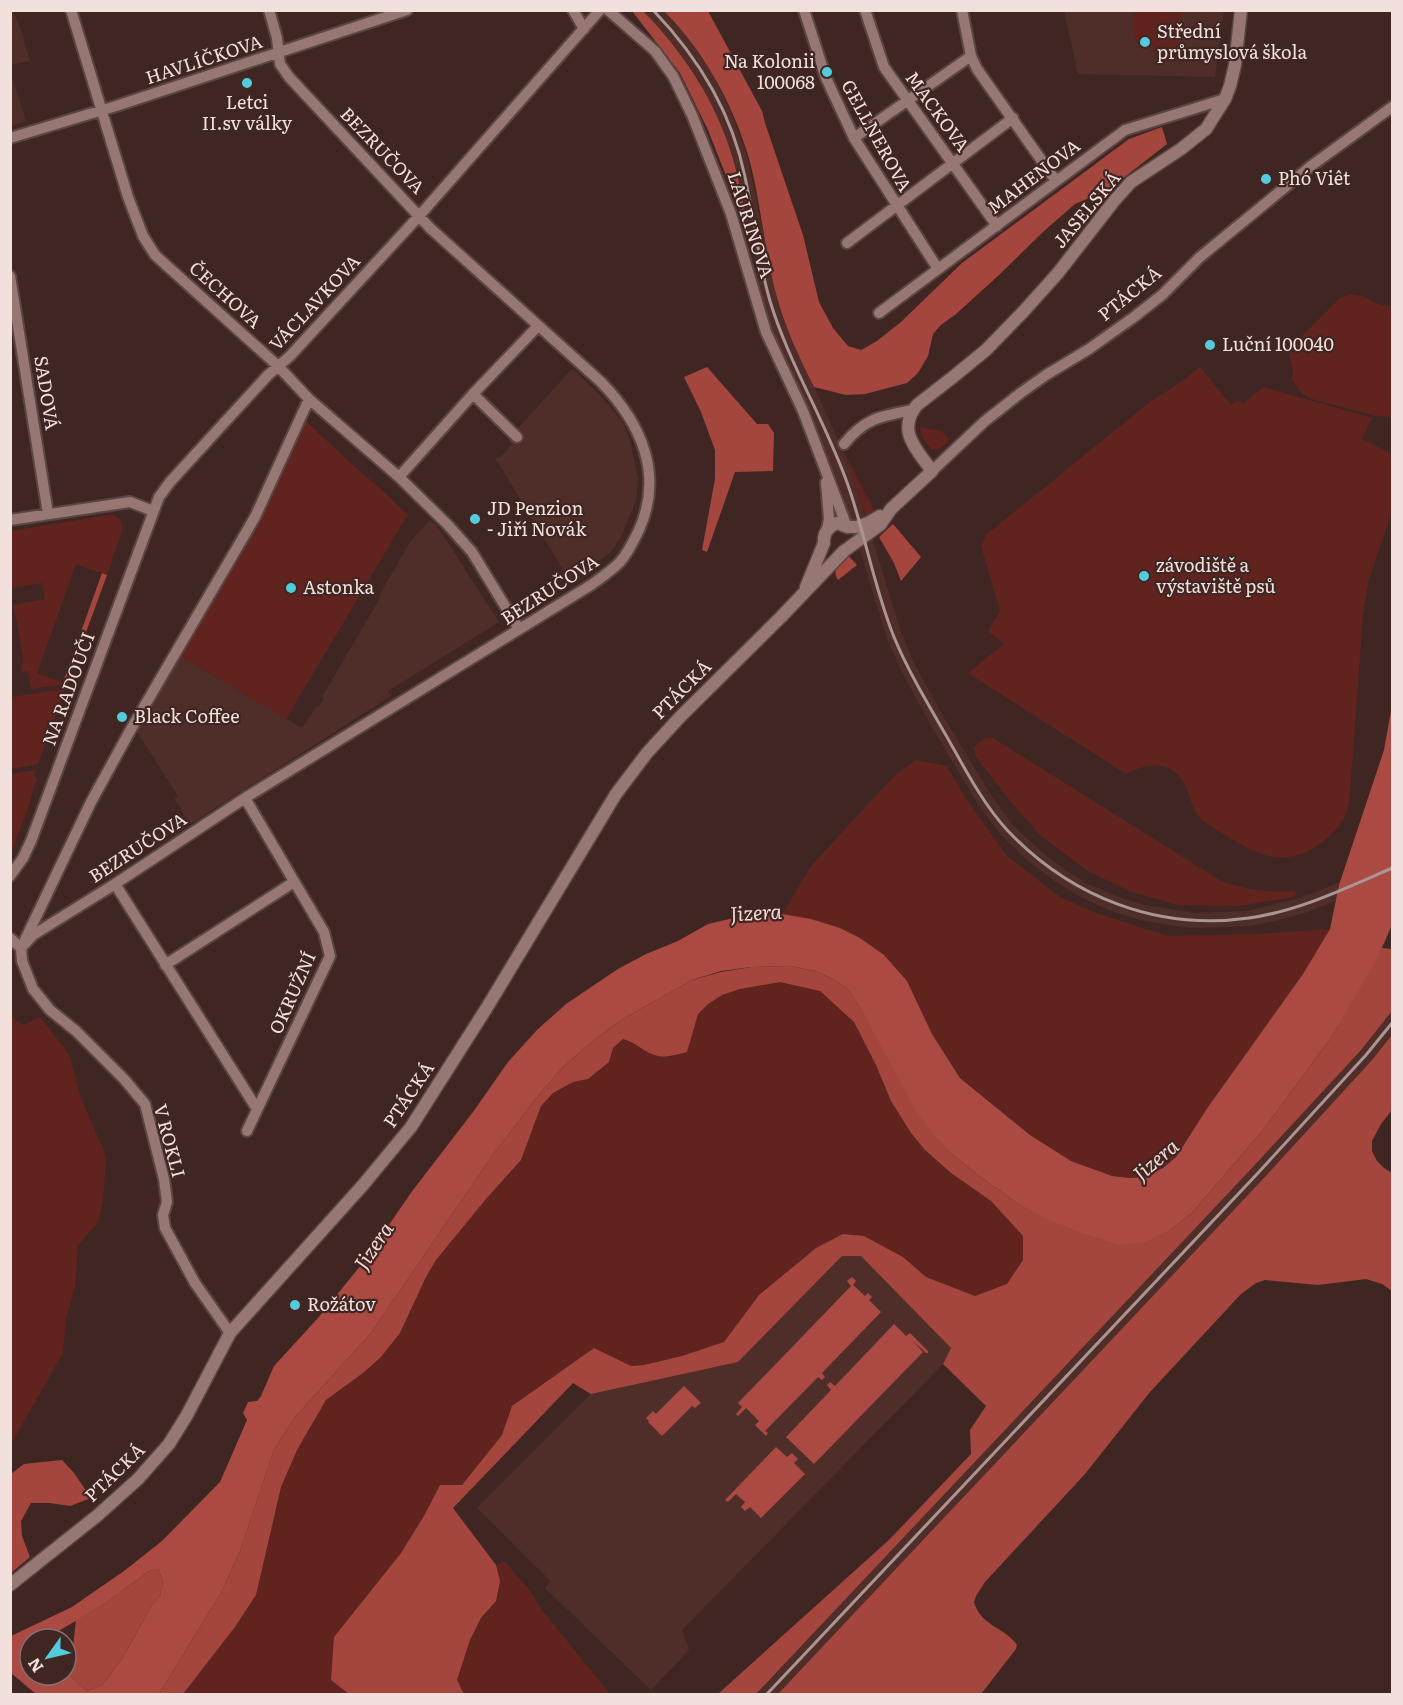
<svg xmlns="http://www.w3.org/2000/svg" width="1403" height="1705" font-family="Literata,serif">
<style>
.built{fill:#4f2e2a}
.green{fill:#61231e}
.forest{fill:#a5463e}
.water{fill:#aa4a42;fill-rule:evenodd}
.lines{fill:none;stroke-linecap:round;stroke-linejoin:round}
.minor-casing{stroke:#5b4542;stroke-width:14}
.tertiary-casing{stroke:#5b4542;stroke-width:15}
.minor{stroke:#967773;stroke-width:10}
.tertiary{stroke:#967773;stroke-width:12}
.rail{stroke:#aa9592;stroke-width:3}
.poi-dot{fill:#53cbdb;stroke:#402623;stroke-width:2}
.labels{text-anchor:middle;stroke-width:4.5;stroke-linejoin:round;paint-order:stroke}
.poi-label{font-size:18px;fill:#f2e0dd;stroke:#402623;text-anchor:start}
.street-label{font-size:18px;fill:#f2e0dd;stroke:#402623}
.water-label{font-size:20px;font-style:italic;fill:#f4d9d5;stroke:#402623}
</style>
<rect width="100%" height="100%" fill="#402623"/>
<path class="built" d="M10,11H13L22,33L30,61L11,65Z
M643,11H664L667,14L685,34L711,71L730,110L747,155L776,295L786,324L843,451L856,487L901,632L914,663L943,716L992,797L1012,824L1038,849L1065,870L1088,884L1116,896L1144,905L1195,913L1247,911L1300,898L1343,881L1349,895L1305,913L1275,921L1249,926L1194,928L1168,925L1140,920L1111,911L1081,897L1056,882L1028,861L1001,835L979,806L930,724L901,670L887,638L842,492L828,457L772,329L762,299L733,159L717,116L698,79L688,64L673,44Z
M1064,11H1224L1215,77L1078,74Z
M11,74L26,121L11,126H10Z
M572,369L597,392L622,421L630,440L638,479L636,500L621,537L610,553L570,581L496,459L504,454L511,445L509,438Z
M430,520L437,526L499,622L388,691L391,696L190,824L174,798L178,796L136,730L179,655L302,728L317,706L319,707L324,698L322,697L380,598L379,596L410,542Z
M1392,1011V1035L1372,1060L1263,1179L778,1694H756L1252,1168L1360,1050Z
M842,1256H861L951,1348L943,1364L682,1630L689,1650L651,1690L545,1588L551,1581L477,1508L591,1394L738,1362Z"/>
<path class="green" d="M1134,11H1181L1176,63L1171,62L1172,45C1159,55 1139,53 1133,34C1131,27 1133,18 1134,11Z
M1352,294L1362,296L1377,304L1392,307V417L1376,416L1312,399L1301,393L1292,380L1293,370L1289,353L1290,348L1340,298Z
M1200,367L1231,405L1238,400L1243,404L1263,387L1372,418L1362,439L1392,454V511L1369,579L1363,614L1350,794C1349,801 1348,810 1345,816C1332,842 1296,864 1268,856C1244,849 1223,833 1203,821C1193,812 1191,799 1186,787C1174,760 1149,762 1126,774L968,673L1004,644L988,631L1000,611L981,546L986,535L1151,401L1181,382Z
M306,421C330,444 354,467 380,488C390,497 397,506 408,514L286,719L179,655L259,522Z
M920,427L941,431L949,439C945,447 938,452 930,448L922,437Z
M843,451L874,510L868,515L870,518L867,521L856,487Z
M109,515C118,515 122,520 123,528L107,575L76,564L37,673L67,684L31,689L28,671L22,672L21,664L24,663L16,617H15L13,605L45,599L42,583L11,588V531Z
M65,689L38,764L11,769V697Z
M986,738H993L1221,881C1244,889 1268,893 1293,891L1296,893L1294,897L1238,906L1178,905L1132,892L1088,871L1042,837L1015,807L976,757L974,747Z
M916,760L947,766L965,797L1007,856L1060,897L1096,913L1168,936L1255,934L1330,929L1303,974L1208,1107L1175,1157L1163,1168L1144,1177L1130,1178L1112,1176L1071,1161L1030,1135L961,1078L932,1034L907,981L782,914L812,865L895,775Z
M36,770L34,776L37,778L27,811L11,852V774Z
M780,981L820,991L854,1022L876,1065L891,1101L911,1133L925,1150L951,1173L991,1201L1023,1236V1260L1007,1284L975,1296L926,1277L903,1257L864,1236L843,1234L816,1248L759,1295L724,1342L682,1356L644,1365L631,1366L594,1348L512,1406L502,1435L462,1485H440L424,1516L401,1553L334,1637L331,1680L349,1694H183L235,1627L256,1595L281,1487L297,1450L326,1400L363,1373L381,1357L400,1333L426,1277L436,1260L486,1199L521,1160L541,1106L553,1093L573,1082L588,1079L609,1062L613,1048L623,1039C636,1043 646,1053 658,1056C667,1059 678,1054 687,1052C690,1041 692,1026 697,1015C710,991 756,986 780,981Z
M11,1017L23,1025L40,1017L65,1049L71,1060L80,1096L104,1151L106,1159L103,1201L98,1222L78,1245L75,1287L66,1318L63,1353L11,1444Z
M505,1562L528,1588L542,1610L610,1694H464L457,1680L470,1640L481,1618L496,1601L500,1581L496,1565Z"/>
<path class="forest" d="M632,11H643C685,54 716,101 733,159C740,183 744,208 748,232L708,130L680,73Z
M664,11H708L762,111L765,123L803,235L819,302L833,328L848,346L861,350L877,341L901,322L962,263L1129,139L1162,127L1167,144L1108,190L1075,204L1044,231L999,275L956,314L941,325L933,334L928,356L918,373L907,383L865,394L846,395L814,387C799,357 785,327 776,294C764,248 761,201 748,155C732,102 703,50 664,11Z
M707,367L757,424H768L774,433L773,471L735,472L707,552L702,550L715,479V450L701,412L684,377Z
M893,524L921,557L901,581L894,563L879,537Z
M847,554L857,565L838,580C831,569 840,563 847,554Z
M102,573L107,575L67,684L63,682Z
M1382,948L1392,949V1011L1361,1050L1252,1168L756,1694H718L890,1539L971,1454L970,1430L986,1406L943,1364L951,1348L861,1256H842L738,1362L591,1394L573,1383L453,1508L496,1565L500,1581L496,1601L481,1618L470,1640L457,1680L464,1694H349L331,1680L334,1637L401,1553L424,1516L440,1485H462L502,1435L512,1406L594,1348L631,1366L644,1365L682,1356L724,1342L759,1295L816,1248L843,1234L864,1236L903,1257L926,1277L975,1296L1007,1284L1023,1260V1236L991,1201L951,1173L925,1150L911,1133L891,1101L876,1065L854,1022L820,991L780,982L740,989L722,995L708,1004L698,1014L687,1052C678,1054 667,1058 658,1056C646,1054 637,1043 623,1039L613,1048L609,1062L588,1079L573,1082L553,1093L541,1106L521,1160L486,1199L436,1260L426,1277L400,1333L381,1357L363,1373L326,1400L297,1450L281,1487L256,1595L235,1627L183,1694H159L221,1593L240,1551L274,1450L295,1417L371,1333L492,1156L537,1097L563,1067L594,1040L623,1019L692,980L721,972L752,967L790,966L815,971L835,980L849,990L948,1151L978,1175L1017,1203L1072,1230L1171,1229L1192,1213L1264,1129L1333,1035Z
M1392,1035V1110L1381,1124L1372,1141V1151L1377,1161L1384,1168L1392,1173V1291L1382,1284L1366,1279L1318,1285L1265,1280L1256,1283L1241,1294L1150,1392L1085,1474L985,1582L976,1596L974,1602C981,1627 1005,1627 1017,1645L1016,1649L981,1694H778L1263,1179L1372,1060Z
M62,1460L74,1473L91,1498L70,1506L50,1503H31L21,1521L22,1536L30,1557L11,1573V1474L24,1464Z
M152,1569H158L163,1581L160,1596L152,1605L122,1659L102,1685L87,1691L66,1672V1661L73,1647L76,1620L106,1603Z"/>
<path class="water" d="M1392,705V925L1377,959L1333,1035L1264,1129L1192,1213L1171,1229L1145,1242L1120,1245L1072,1230L1045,1218L1017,1203L978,1175L948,1151L917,1113L866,1018L849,990L835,980L815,971L790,966L752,967L721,971L692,980L623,1019L594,1040L563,1067L537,1097L492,1156L371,1333L295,1417L274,1450L240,1551L221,1593L159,1694H36L11,1673V1636L72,1607L124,1571L162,1541L220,1482L247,1420L243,1413L248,1402L257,1401L261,1396L274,1366L318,1318L361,1265L413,1190L473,1112L508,1062L537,1030L566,1004L618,969L646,954L678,941L708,924L751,914H782L811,919L840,928L860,938L884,955L907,981L932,1034L960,1078L1030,1135L1071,1161L1112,1176L1130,1178L1144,1177L1163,1168L1176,1157L1208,1107L1303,974L1330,929L1339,885L1384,750ZM152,1569H158L163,1581L160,1596L152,1605L122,1659L102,1685L87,1691L66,1672V1675H30V1639H45L106,1603Z
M852,1277L856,1281L853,1285L865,1296L868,1293L872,1297L869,1300L881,1312L822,1373L825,1377L822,1380L818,1377L765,1431L768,1433L766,1436L755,1425L759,1421L746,1408L738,1416L736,1414L742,1407L738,1403L851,1286L847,1281Z
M894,1324L906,1336L910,1333L928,1351V1353H926L911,1339L923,1352L814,1464L786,1437L831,1390L827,1385L830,1382L835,1386Z
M684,1386L701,1403L695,1408L692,1406L662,1436L648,1422L649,1421L646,1418L653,1411L656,1414Z
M776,1447L787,1457L792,1453L798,1459L794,1463L805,1474L761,1518L750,1507L745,1511L741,1507L745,1502L736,1494L728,1502L725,1500Z"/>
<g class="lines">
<g class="minor-casing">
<path id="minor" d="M71,10L128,197L143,236L155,255L278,366L309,399L399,477L448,525L472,552L519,629
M573,10L584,29
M608,10L655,51L673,76L692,115L731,214L766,332L803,411L847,527
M804,10L826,78L854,138L938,269
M865,10L884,67L997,226
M962,10L971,56L977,69L1056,181
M10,138L116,106L407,10
M854,138L971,56
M847,243L1013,118
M10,276L48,514
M879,313L1125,130L1225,99
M473,394L517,437
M844,444C865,418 881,416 913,410
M932,471L985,421L1022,392L1046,375L1089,349L1134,317L1162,295L1200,257L1311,166L1392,107
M399,477L473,394L538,326
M826,482L829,519L827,530
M10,520L130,502L153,511
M245,798L324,932L330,956L247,1131
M10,876L23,858L31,841L159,497L170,482L268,375L290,356L420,215L600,10
M115,884L257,1109
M10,938L21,948
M25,940L91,802L131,729L255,517L309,399
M21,948L33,935L115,884L245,798L591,585C601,578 611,571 620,562C628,553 634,540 639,530C664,474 641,423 601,382L430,228L289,77L280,64L277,38L269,10
M21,948L22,961L33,989L50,1010L76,1031L124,1079L145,1104L164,1179L167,1202L163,1215L165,1228L195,1283L230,1333
M165,965L294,882"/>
</g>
<g class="tertiary-casing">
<path id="tertiary" d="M806,587L824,543C823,533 828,527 837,523L847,527H857L868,523L880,516
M10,1585L98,1515L138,1479L169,1444L187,1415L230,1333L363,1185L411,1127L486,1009L616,794L647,753L680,717L781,617L844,551L880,525L891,509L932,471C917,450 896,431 917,405L953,377L986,350L1023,312L1058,273L1114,201L1131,182L1181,149L1206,129L1225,99L1230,86L1235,65L1241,10"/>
</g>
<use href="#minor" class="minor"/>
<use href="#tertiary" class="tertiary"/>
<path class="rail" d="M653,10C698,57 732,113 745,177C754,218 758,260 770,301C790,367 828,425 850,491C866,539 875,590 894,637C908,671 928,704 947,737C965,769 983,804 1008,831C1071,897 1157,931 1249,918C1299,911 1346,888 1392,868
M767,1694L1258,1173L1366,1055L1392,1023"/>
</g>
<g class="poi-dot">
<circle cx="1145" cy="42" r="6"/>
<circle cx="827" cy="72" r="6"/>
<circle cx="247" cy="83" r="6"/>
<circle cx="1266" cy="179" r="6"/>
<circle cx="1210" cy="345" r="6"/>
<circle cx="475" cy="519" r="6"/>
<circle cx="1144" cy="576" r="6"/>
<circle cx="291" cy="588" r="6"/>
<circle cx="122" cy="717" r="6"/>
<circle cx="295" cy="1305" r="6"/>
</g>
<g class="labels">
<g class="poi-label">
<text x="1157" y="38">Střední<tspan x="1157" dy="21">průmyslová škola</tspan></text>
<text x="815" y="68" text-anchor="end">Na Kolonii<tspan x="815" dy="21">100068</tspan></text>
<text x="247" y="109" text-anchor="middle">Letci<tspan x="247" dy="21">II.sv války</tspan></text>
<text x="1278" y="185">Phó Viêt</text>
<text x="1222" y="351">Luční 100040</text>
<text x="487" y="515">JD Penzion<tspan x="487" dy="21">- Jiří Novák</tspan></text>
<text x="1156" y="572">závodiště a<tspan x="1156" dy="21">výstaviště psů</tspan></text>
<text x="303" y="594">Astonka</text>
<text x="134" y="723">Black Coffee</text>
<text x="307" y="1311">Rožátov</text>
</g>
<g class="street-label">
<text transform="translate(204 60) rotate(-18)" y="6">HAVLÍČKOVA</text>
<text transform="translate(937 112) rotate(54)" y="6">MACKOVA</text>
<text transform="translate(876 136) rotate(61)" y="6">GELLNEROVA</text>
<text transform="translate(382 151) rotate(46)" y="6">BEZRUČOVA</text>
<text transform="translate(1034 177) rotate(-37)" y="6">MAHENOVA</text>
<text transform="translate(1087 210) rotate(-50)" y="6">JASELSKÁ</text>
<text transform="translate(750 225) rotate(72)" y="6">LAURINOVA</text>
<text transform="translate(1130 294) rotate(-39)" y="6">PTÁCKÁ</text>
<text transform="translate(225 295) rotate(42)" y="6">ČECHOVA</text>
<text transform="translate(315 303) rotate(-47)" y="6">VÁCLAVKOVA</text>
<text transform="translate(46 393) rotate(81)" y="6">SADOVÁ</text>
<text transform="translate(550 590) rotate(-33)" y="6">BEZRUČOVA</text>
<text transform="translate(69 689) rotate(-70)" y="6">NA RADOUČI</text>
<text transform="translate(682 690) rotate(-45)" y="6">PTÁCKÁ</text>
<text transform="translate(138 848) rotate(-33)" y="6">BEZRUČOVA</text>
<text transform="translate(293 993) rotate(-66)" y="6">OKRUŽNÍ</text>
<text transform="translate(409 1095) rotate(-56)" y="6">PTÁCKÁ</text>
<text transform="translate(169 1141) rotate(75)" y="6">V ROKLI</text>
<text transform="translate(115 1473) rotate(-44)" y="6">PTÁCKÁ</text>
</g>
<g class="water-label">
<text transform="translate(756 913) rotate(-3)" y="7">Jizera</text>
<text transform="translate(1156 1160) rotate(-40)" y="7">Jizera</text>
<text transform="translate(374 1246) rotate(-56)" y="7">Jizera</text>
</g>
</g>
<rect width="1403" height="1705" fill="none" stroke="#f2e0dd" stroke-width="24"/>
<g transform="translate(48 1657) rotate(236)"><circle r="28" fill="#402623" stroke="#87706d" stroke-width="1.5"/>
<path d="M0-4.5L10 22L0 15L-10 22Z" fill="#53cbdb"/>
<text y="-9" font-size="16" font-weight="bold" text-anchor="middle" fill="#f2e0dd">N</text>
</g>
</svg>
